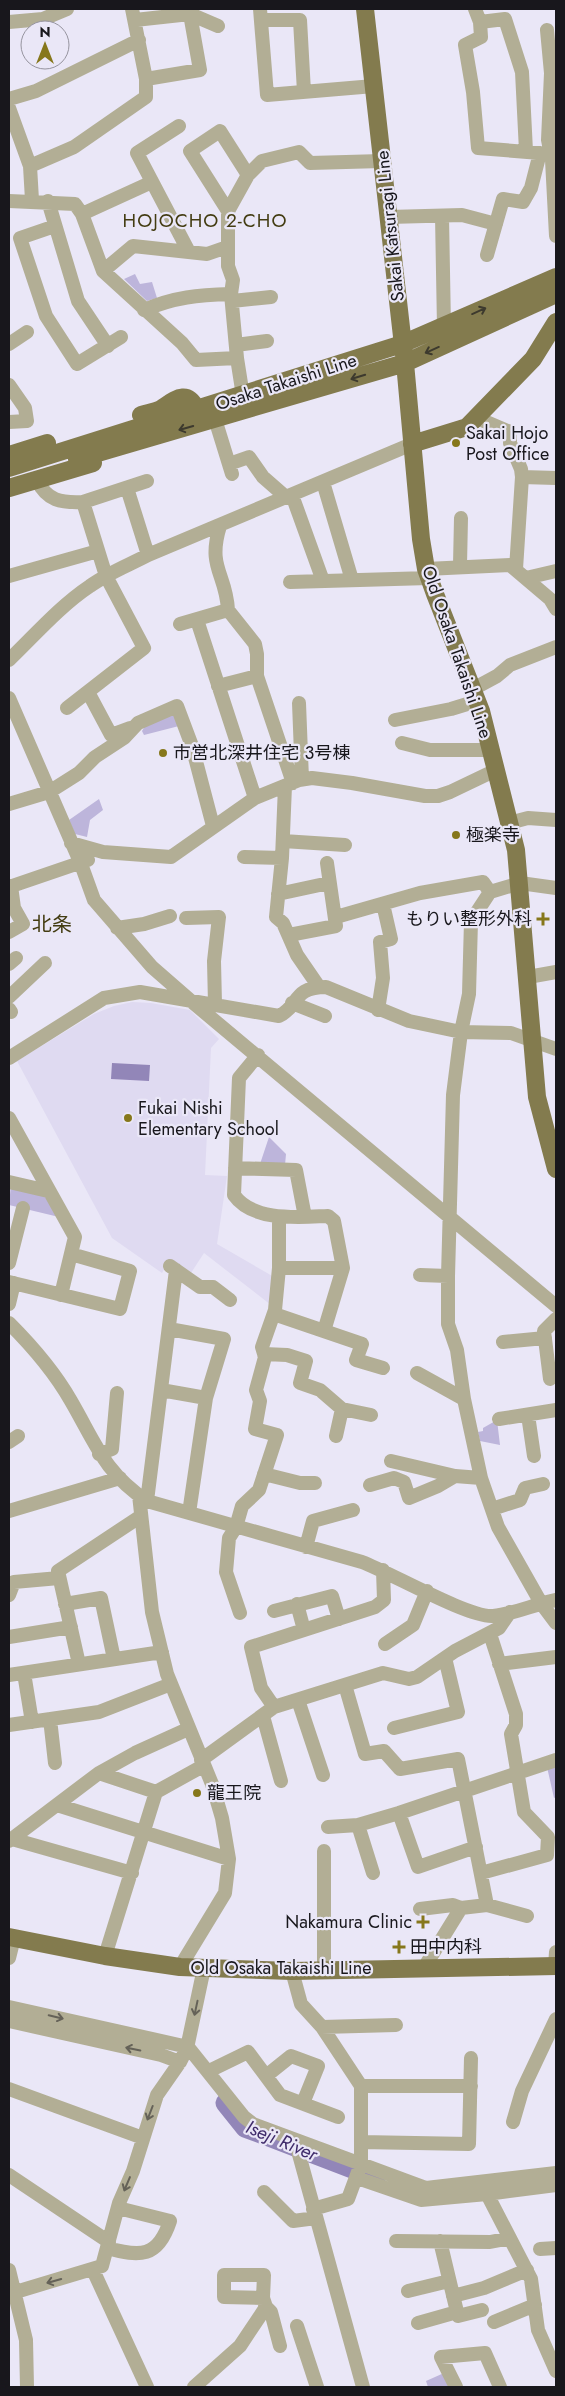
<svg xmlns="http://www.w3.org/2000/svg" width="565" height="2396" font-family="Jost,'Noto Sans JP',sans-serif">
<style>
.built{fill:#dfdaf1}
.green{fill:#bdb5db}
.water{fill:#9286b8}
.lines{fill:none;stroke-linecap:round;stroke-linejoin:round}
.river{stroke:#9286b8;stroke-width:19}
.minor{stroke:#b2ae95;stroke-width:14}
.major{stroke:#837b4e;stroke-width:18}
.oneway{stroke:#3d3a2e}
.oneway2{stroke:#656258}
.poi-dot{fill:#86771b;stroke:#eae7f7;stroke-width:2}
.labels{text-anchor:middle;stroke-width:4.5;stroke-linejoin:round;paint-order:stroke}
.street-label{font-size:18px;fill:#18171c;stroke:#eae7f7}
.poi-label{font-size:18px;fill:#18171c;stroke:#eae7f7;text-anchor:start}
.neighbourhood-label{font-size:19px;letter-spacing:1px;fill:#433c12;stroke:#eae7f7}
.water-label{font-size:19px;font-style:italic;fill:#402c6b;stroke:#eae7f7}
.quarter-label{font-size:20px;fill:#433c12;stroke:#eae7f7}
</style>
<rect width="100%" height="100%" fill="#eae7f7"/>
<path class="built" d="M132,1002L151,1003L190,1010L219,1039L211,1048L205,1175L227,1176L217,1244L274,1277L271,1305L204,1253L191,1273L170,1259L162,1273L112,1238L17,1061L94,1014L114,1006Z"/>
<path class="green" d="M135,274L140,284L152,282L157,298L147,301L124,279Z
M171,714L176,716L179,726L144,735L142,731L145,726Z
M99,799L103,810L90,820L87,837L75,834L69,820Z
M269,1137L286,1154L285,1165L260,1164Z
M11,1184L45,1193L59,1217L9,1205Z
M497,1420L500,1445L480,1441L478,1432L483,1431V1428Z
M556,1765V1797L554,1798L547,1767Z
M444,2373L449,2386L428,2387L426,2381Z"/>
<path class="water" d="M112,1063L150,1065L149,1081L111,1079Z"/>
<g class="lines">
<path class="river" d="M225,2103L245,2128L376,2178"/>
<path class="minor" d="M260,9L267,95L374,86
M475,9L480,22L481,37L465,45L473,92L478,148L540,153L531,188L523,202L503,199L487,255
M135,20L190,14L218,26
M261,20H300L304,92
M9,22L43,19L67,9
M480,22L505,19L522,72L526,151
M547,30L551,73
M556,73H551L548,140L552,160L556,236
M146,79L200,70L190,14
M9,99L36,91L139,40
M9,108L30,166L32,200
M179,126L137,153L189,252
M30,166L74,147L146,97V79L132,9
M9,201L75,204L82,214L103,271L182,343L196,360L237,358L243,396
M48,201L78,301L108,346
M228,211L190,151L220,131L248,175
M82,214L152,182
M442,216L444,327
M389,217L462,215L496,224
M55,226L20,238L46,316L77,364L121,337
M103,271L133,246L207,254L227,247
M232,301L271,297
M144,310C175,297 198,295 231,294
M9,344L27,332
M236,345L267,341
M237,358L231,294L233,280L228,266V211L248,175L262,161L299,152L310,163L382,161
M9,385L25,408L27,421L9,422
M477,418L510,432V443L521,469L522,477L516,569
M215,419L232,474
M229,464L249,457L263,477L287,498
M522,477L556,478
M37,480C47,501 61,503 83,502L106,576L144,648L67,708
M323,482L352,580
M127,488L148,555
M292,495L323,581
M83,502L147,481
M220,526C207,568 226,573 228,610
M460,565L461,518
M426,569L510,565L550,599L556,609
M9,576L98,551
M526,578L556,571
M290,582L429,578
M197,620L255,798
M180,624L228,610L255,644L257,654V676L293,783
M9,660C35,635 60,606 90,586C108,573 129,565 148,555L412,444
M218,686L257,676
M473,689L497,676L510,665L556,647
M88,692L111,735L130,728
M9,698L81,864L94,900L152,967L191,1001L556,1306
M299,703L302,779
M395,720L451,709L477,701
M402,743L430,750H491
M285,786L282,858L276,917L283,923L297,955L319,987
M9,804L49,792L79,773L95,757L124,738L138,723L177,706L192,746L213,826
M509,823L528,818L556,820
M283,841L345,845
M71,843L103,852L171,857L255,798L299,780L312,778L352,783L425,796H438L450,792L496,770
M244,857L282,858
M9,887L88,860
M556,888L520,883L490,892L471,921L469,994L461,1032L453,1095L448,1276V1324L457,1350L464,1399L481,1478L498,1527L541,1603L556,1623
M278,894L329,883
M336,917L420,893L483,882L490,892
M186,918L219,917L214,961L215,1004
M117,928L144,924L170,916
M9,932L23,924L14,908L11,886
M289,935L336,926L327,863
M9,964L16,958
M528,977L556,972
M9,997L45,963
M292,1003L325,1016
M9,1009L11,1012
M378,1010L383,978L380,942L391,939L383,904
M258,1055L239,1078L234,1195C253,1222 299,1217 328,1216L334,1221L343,1268L324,1331
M9,1058L104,998L140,992L279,1016C300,1006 292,987 326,987L409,1021L461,1032L511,1033L556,1049
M9,1118L75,1237L61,1295
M235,1168L296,1170L305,1217
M9,1182L48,1191
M9,1263L23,1208
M170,1266L200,1287H213L230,1300
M279,1268H343
M420,1275L448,1276
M9,1282L120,1309L130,1271L71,1254
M9,1304L14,1283
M274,1314L362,1344L356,1360L383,1368
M9,1323C33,1347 54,1371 71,1401C96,1444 104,1472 147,1501L362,1562C391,1573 469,1618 493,1616C514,1614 535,1604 556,1600
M169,1329L224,1339L206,1398L189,1513
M503,1342L545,1338
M264,1354L287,1355L306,1361L300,1383L320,1390L342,1409L371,1415
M417,1373L464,1399
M550,1379L544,1331L556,1319
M161,1390L206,1398
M528,1415L534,1456
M499,1419L556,1410
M336,1436L342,1409
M9,1442L18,1436
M99,1454L112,1449L117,1393
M391,1461L455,1476L481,1478
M264,1474L300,1483H315
M370,1485L394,1478L404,1482L409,1498L438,1486L455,1476
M139,1495L152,1612L167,1674L212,1784L222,1818L229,1859L225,1893L180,1967
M147,1501L176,1270
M492,1509L520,1500L525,1488L543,1484
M9,1511L120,1478
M306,1547L313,1521L353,1510
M9,1595L14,1582L59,1578
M65,1604L101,1598L114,1659
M297,1604L304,1630
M274,1611L332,1596L339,1619
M240,1613L226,1572L229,1538L236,1527L242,1506L259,1490L277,1435L255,1429L260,1401L256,1390L265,1357L262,1347L275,1310L279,1268V1218
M9,1637L71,1627
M385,1644L413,1625L427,1591
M79,1664L58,1571L141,1516
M499,1664L556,1657
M24,1673L32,1722
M9,1675L162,1652
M345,1685L365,1754L384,1751L400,1769L458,1759L487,1905L461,1908L427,1963V1968
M298,1700L323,1775
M274,1707L261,1688L251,1647L375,1607L384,1600L383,1570
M263,1716L281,1781
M50,1719L55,1763
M9,1725L99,1712L171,1684
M394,1728L458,1712L445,1658
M201,1760L274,1707L383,1673L409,1679L417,1677L455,1651L499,1628L510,1612
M99,1773L156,1792
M57,1805L229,1859
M399,1813L418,1867L476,1847
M358,1825L373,1873
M328,1827L358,1825L399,1813L556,1760
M12,1839L132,1873
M9,1841L99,1773L135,1753L188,1729
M324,1851V1970
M481,1873L547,1855L548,1837L524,1812L511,1734L516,1725V1714L490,1634
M487,1905L527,1916
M420,1909L453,1905L461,1908
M105,1956L156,1792L203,1766
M9,1958L14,1938
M555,1966L556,1952
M292,1971L301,2004L322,2027L361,2086V2164L348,2199L313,2209
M9,2007L188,2047L244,2117L253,2124L426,2188L556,2173
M9,2021L161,2055L180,2062
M322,2027L396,2025
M209,2071L248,2052L280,2095L338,2117
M266,2076L291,2056L318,2066L303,2103
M361,2086H471
M9,2089L143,2138
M513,2122L522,2091L556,2019
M295,2140L363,2387
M361,2142L469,2144L471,2058
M9,2175L109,2242
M357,2178L421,2200L487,2194L531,2279L538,2330L556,2371
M264,2192L293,2221L316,2218
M487,2194L556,2185
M396,2241L490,2242L510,2238
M440,2241L458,2316L482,2310
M107,2248C140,2257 158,2258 170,2221L118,2208
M540,2249L556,2248
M9,2270L26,2340L27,2387
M93,2270L147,2387
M224,2275H264L263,2298L224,2297Z
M408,2291L449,2281
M9,2294L102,2266L119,2203L133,2171L157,2095L180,2062L187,2048L204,1968
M453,2296L484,2288L527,2270
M266,2307L271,2312L280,2346
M494,2322L535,2305
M418,2323L457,2312
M297,2326L317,2387
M194,2387L240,2346L266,2307L263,2298
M456,2387L441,2357L485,2353L500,2387"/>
<path class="major" d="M365,9L405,363L421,539L426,569L435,594L481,711L516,850L537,1097L556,1169
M141,415C147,413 156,412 161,409C175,400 187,388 197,410
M412,444L467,427L533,359L556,322
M9,455L47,443
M77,459L405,363L556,294
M9,468L402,344L556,277
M9,488L93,463
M9,1937L105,1956L180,1967L292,1971L556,1966"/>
</g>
<defs><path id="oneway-shaft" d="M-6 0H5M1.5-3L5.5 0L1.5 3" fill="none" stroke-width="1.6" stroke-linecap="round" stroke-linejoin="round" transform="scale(1.25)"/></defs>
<g class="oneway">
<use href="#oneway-shaft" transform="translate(479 311) rotate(-24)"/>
<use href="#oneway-shaft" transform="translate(432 350) rotate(156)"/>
<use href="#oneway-shaft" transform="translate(358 377) rotate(163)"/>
<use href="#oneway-shaft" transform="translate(186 428) rotate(164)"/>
</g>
<g class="oneway2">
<use href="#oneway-shaft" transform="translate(196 2008) rotate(102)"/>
<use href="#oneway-shaft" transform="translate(56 2017) rotate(13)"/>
<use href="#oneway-shaft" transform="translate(133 2049) rotate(-168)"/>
<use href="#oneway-shaft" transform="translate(150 2113) rotate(111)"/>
<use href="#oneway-shaft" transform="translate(127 2184) rotate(113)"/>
<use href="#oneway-shaft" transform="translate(54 2281) rotate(164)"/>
</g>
<g class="poi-dot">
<circle cx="456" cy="443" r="5"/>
<circle cx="163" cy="753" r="5"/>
<circle cx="456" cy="835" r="5"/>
<path d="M540.5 911.5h5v5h5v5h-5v5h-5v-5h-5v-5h5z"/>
<circle cx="128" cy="1118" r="5"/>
<circle cx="197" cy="1793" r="5"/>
<path d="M420.5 1914.5h5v5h5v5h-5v5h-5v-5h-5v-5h5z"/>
<path d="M396.5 1939.5h5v5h5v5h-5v5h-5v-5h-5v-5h5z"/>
</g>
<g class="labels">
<g class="street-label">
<text transform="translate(390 226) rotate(-96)" y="6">Sakai Katsuragi Line</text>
<text transform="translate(286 382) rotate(-18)" y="6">Osaka Takaishi Line</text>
<text transform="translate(457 652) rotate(71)" y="6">Old Osaka Takaishi Line</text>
<text x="281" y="1974">Old Osaka Takaishi Line</text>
</g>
<g class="poi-label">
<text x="466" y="439">Sakai Hojo<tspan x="466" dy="21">Post Office</tspan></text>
<text x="173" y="759">市営北深井住宅 3号棟</text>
<text x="466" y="841">極楽寺</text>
<text x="532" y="925" text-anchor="end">もりい整形外科</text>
<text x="138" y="1114">Fukai Nishi<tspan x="138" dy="21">Elementary School</tspan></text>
<text x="207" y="1799">龍王院</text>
<text x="412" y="1928" text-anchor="end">Nakamura Clinic</text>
<text x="410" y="1953">田中内科</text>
</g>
<g class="neighbourhood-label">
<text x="205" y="227">HOJOCHO 2-CHO</text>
</g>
<g class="water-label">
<text transform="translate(282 2140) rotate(23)" y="7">Iseji River</text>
</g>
<g class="quarter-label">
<text x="52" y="931">北条</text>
</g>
</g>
<rect width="565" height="2396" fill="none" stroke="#18171c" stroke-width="20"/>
<g transform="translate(45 45)"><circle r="24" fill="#eae7f7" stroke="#96949f"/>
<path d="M0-4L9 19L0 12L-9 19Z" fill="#86771b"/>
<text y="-8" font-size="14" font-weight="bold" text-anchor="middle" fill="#18171c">N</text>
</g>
</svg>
